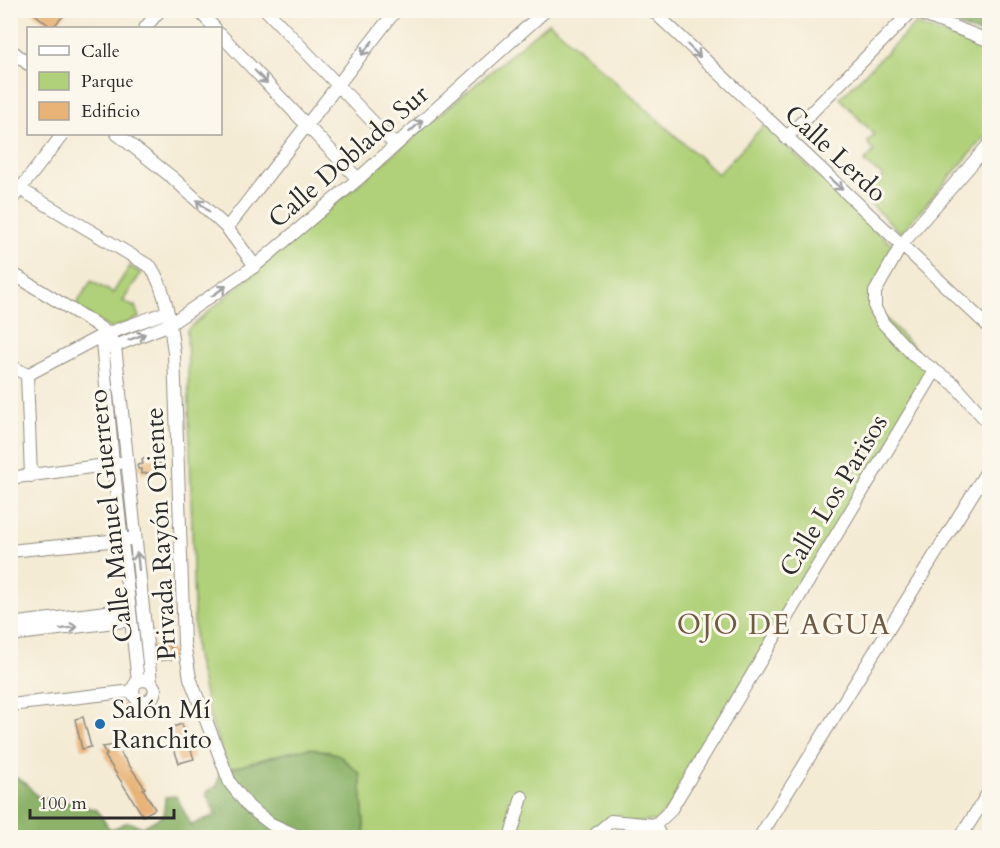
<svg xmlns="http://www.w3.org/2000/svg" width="1000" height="848" font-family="Cardo,serif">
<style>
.green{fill:#b0d179;stroke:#6e7e52;stroke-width:1.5}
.forest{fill:#8cb369;stroke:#5c6f4a;stroke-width:1.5}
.building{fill:#e8b376}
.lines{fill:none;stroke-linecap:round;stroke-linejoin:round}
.minor-casing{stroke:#908b80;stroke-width:14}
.minor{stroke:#fff;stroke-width:12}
.oneway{stroke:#a0a0a0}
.poi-dot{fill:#1f6fb2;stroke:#fbf7ec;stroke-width:2}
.labels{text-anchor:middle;stroke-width:6;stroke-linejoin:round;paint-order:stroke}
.street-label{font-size:26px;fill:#2b2b2b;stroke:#fbf7ec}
.poi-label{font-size:26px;fill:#2b2b2b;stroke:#fbf7ec;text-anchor:start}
.quarter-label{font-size:28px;letter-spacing:1.5px;fill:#6d5b45;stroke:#fbf7ec}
</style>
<rect width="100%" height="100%" fill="#fbf7ec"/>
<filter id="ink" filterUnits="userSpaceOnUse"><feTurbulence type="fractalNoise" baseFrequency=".0167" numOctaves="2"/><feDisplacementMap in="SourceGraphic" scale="12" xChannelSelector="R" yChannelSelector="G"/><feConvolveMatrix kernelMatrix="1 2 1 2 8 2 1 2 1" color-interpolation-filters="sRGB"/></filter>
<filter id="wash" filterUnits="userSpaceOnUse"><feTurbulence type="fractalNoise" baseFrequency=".008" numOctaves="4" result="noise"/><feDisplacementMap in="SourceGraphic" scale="24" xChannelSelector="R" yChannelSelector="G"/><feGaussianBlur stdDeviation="1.35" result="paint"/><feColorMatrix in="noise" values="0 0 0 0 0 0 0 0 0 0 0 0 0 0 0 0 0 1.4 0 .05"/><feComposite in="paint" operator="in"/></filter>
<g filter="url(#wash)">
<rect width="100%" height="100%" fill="#f4ebd4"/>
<path class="green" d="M549,22L718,174L764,125L896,249L873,305L934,369L669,808L656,821L609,824L591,837H365L360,774C353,768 347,761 339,756C309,737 260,763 228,769L211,721L195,652L187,330Z
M915,24L989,51V132L901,233L864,198L883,176L864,162L874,151L869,146L868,141L874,135L840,98Z
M130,266L141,273L123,301L134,307L135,306L139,318L110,329L75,306L91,281L113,293Z"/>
<path class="forest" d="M917,11H989V37Z
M310,748L337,754L360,774L365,837H11L10,774L25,783L38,797L72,803L97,810L110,830L128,822L143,827L164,815L165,797L176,796L191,825L216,815L206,792L217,786L220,771C250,765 279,753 310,748Z"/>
<g id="blocks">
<path class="building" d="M30,10H69L52,28Z
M161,457L162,463H157L156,466V472L141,474V469H138L137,465L143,464L142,459Z
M170,645L173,659L150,662L148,647Z
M119,703L129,705L132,709L131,716L126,714L125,709L120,708Z
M83,717L91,747L82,749L75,719Z
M182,724L194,759L179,763L167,729Z
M115,745L145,788L143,789L155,809L143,816L105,756L107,755L102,747Z"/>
</g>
</g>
<g filter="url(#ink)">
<use href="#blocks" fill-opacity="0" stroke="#908b80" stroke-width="1.5"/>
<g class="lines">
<g class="minor-casing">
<path id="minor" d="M198,10L215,28
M266,10L395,145
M652,10L990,328
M911,10L990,41
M145,28L160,10
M220,34L358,179
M10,49L28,64
M117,134L173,178L227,228L255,266
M786,138L912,11
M990,143L902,244L875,292V308L883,323L914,356L954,384L990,425
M10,183L151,267C167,292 170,324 174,353L184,643L190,678L230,783L249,807L271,824L302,838
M10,202L63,134
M227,228L396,10
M10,272L95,324L108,334L115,346L151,682L155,689C154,695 153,699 147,701C129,707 127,672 151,682
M102,342L113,463L138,681
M104,348L115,346L170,324L255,266L358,179L546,10
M10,365L27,375
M27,375L101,336L167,312
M27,375L31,476
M10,478L120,463
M10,551L129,539
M10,624L130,609
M10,635L131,620
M10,705L133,691
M655,825L670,811L935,371
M655,825L661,838
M510,838L522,797
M591,838L611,821L655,825
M759,838L990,466
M960,838L990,790"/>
</g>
<use href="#minor" class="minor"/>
</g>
<defs><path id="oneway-shaft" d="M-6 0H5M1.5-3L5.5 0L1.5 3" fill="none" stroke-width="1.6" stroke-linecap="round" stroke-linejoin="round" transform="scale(1.5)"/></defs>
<g class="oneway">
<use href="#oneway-shaft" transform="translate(367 48) rotate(128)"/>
<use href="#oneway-shaft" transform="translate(694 51) rotate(44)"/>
<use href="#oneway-shaft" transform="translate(261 77) rotate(46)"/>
<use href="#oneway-shaft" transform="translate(416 126) rotate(-42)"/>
<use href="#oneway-shaft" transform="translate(836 184) rotate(42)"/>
<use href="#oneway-shaft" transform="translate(203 206) rotate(-137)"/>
<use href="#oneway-shaft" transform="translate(219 291) rotate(-35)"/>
<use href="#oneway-shaft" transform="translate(137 337) rotate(-21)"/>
<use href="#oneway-shaft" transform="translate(138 561) rotate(-96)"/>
<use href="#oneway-shaft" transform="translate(69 628) rotate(-7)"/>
</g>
</g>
<circle class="poi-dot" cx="100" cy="724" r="6"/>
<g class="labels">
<g class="street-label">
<text transform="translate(836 153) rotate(43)" y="9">Calle Lerdo</text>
<text transform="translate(348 156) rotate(-41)" y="9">Calle Doblado Sur</text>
<text transform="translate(833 495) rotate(-59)" y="9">Calle Los Parisos</text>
<text transform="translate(110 516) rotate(-96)" y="9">Calle Manuel Guerrero</text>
<text transform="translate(160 534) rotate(-93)" y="9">Privada Rayón Oriente</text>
</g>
<g class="poi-label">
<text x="112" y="718">Salón Mí<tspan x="112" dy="30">Ranchito</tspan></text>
</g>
<g class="quarter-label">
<text x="784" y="634">OJO DE AGUA</text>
</g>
</g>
<rect width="1000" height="848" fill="none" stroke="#fbf7ec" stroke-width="36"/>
<rect x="27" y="27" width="195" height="108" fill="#fbf7ec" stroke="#a8a59f" stroke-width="1.5"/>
<rect x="39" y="46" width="30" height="9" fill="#ffffff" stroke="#a8a59f" stroke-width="1.5"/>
<text x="81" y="57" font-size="18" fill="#2b2b2b">Calle</text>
<rect x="39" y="72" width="30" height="18" fill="#b0d179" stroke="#a8a59f" stroke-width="1.5"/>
<text x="81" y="87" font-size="18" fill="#2b2b2b">Parque</text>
<rect x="39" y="102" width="30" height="18" fill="#e8b376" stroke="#a8a59f" stroke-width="1.5"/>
<text x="81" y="117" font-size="18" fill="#2b2b2b">Edificio</text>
<path d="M30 809v9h144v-9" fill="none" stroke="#2b2b2b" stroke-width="3"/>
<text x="39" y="809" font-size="18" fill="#2b2b2b" stroke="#fbf7ec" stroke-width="4.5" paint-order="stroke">100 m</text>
</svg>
